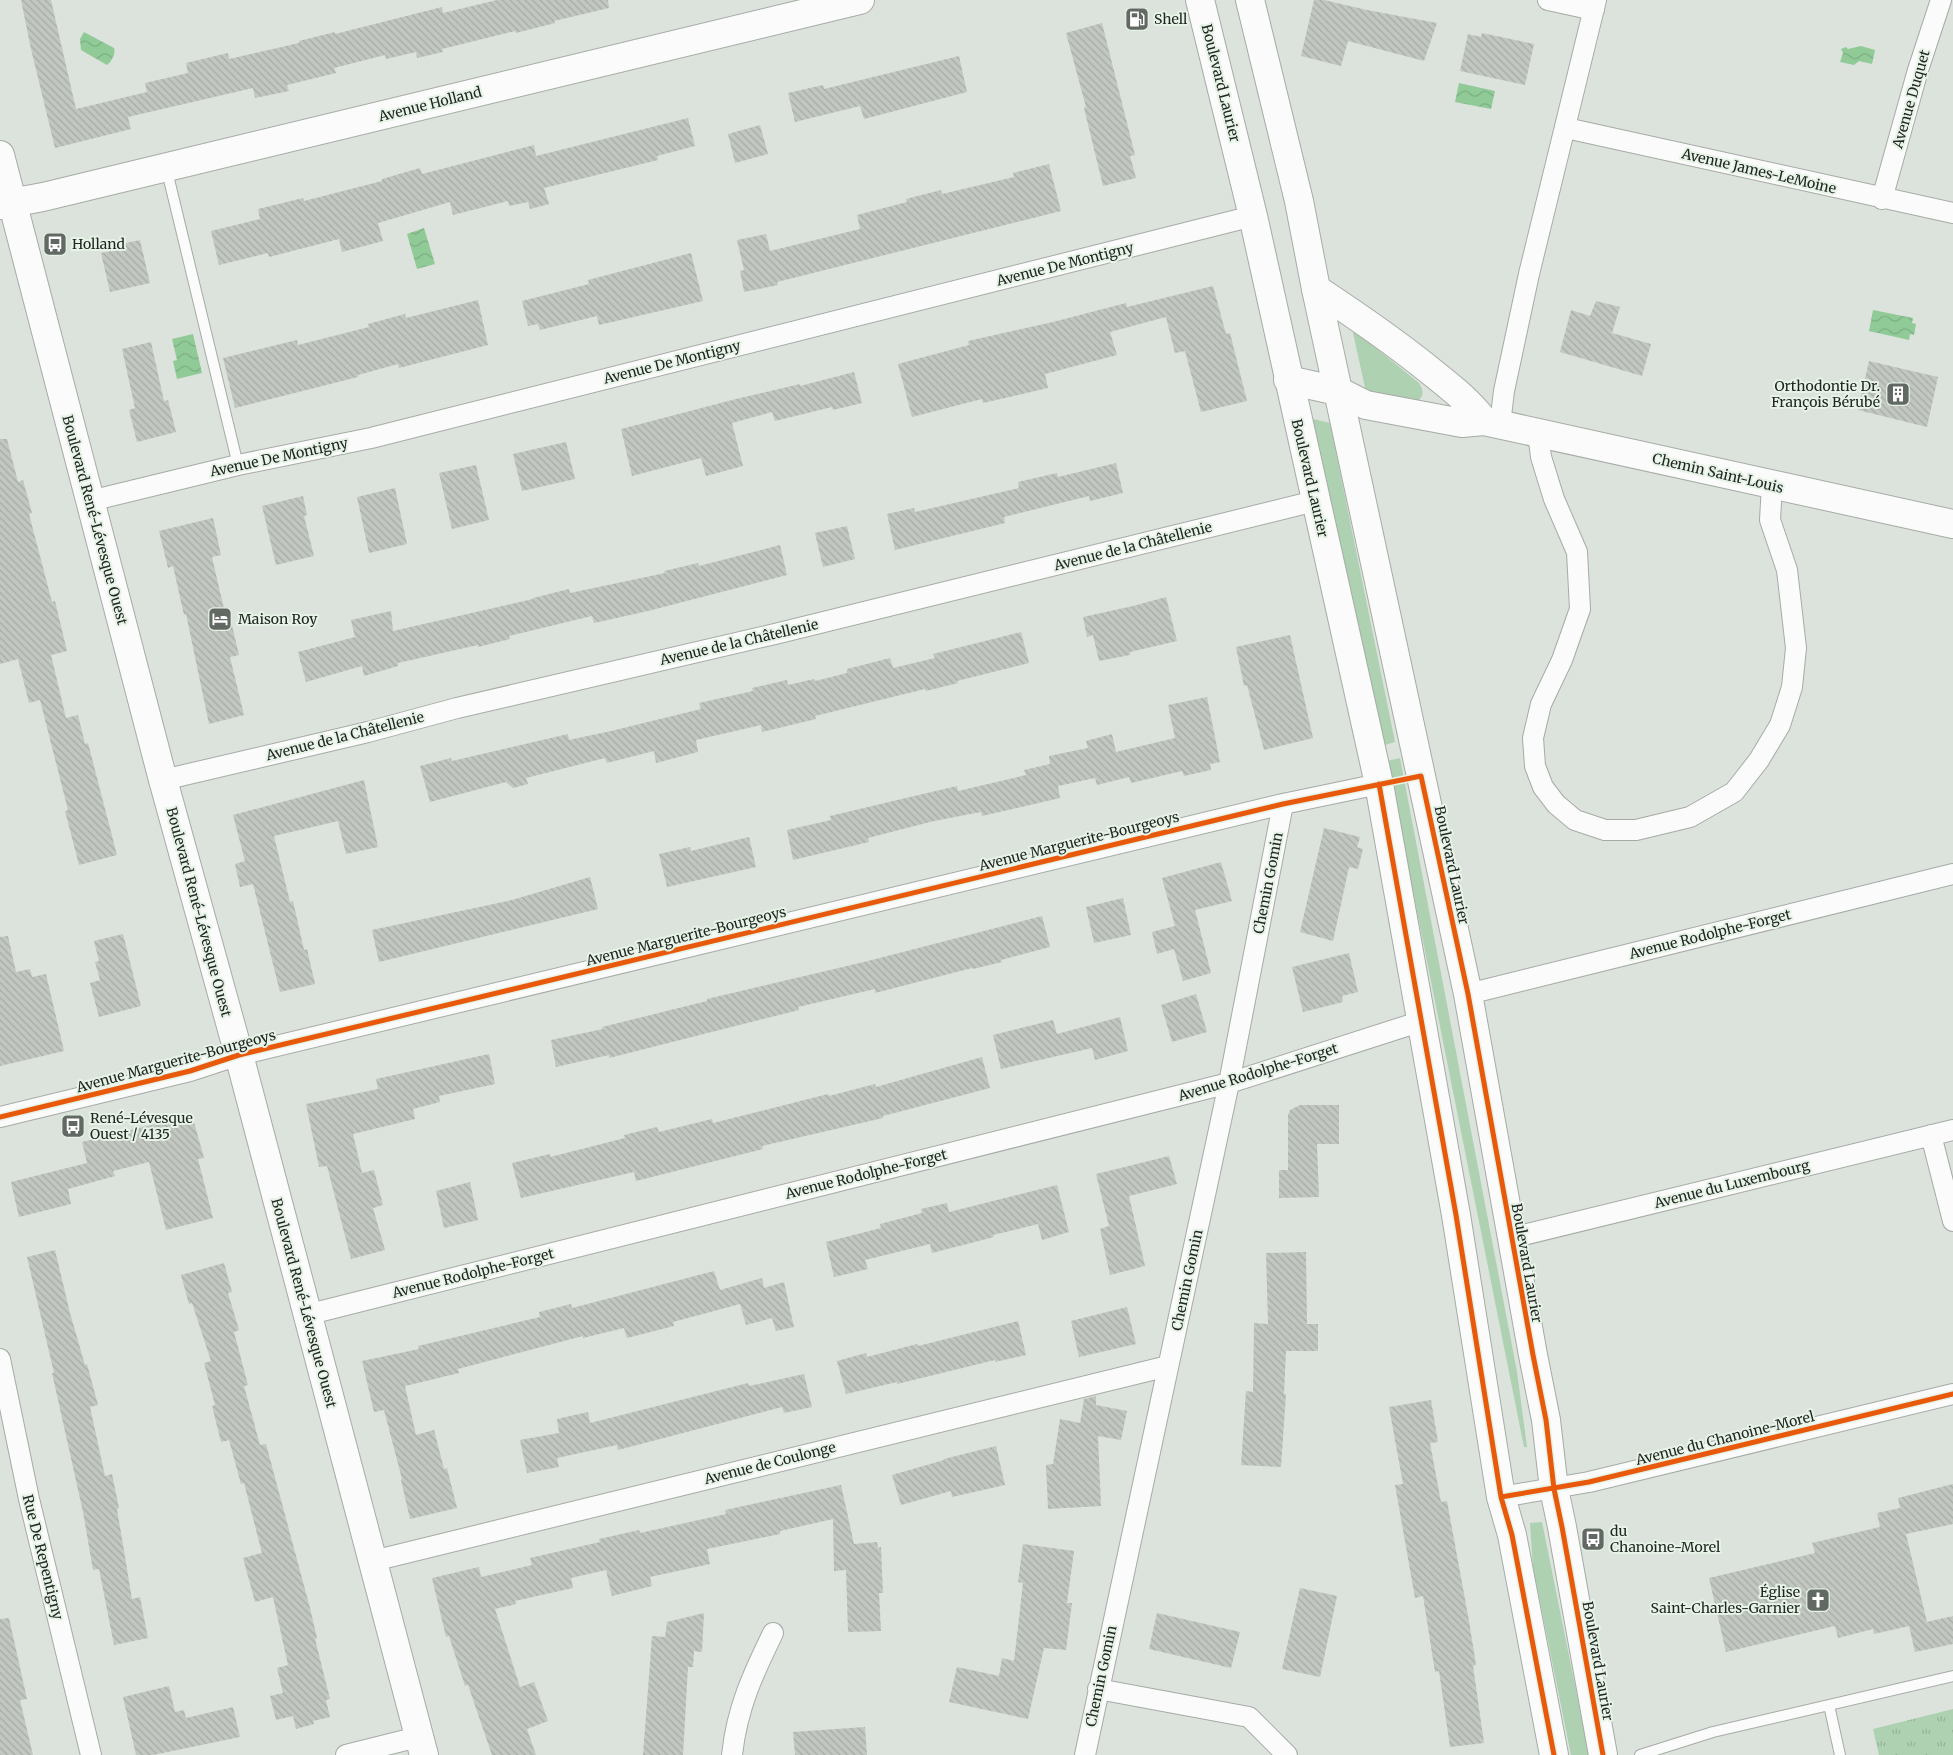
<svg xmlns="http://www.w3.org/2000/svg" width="1953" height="1755" font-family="Merriweather,serif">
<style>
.grass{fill:#add1b1}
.park{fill:url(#park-tufts)}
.water{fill:url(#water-waves)}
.building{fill:url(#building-back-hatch)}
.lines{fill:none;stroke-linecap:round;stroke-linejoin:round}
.lane-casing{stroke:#a6aba6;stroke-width:12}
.street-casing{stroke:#a6aba6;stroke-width:22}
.secondary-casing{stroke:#a6aba6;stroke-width:30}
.primary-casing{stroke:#a6aba6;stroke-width:30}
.lane{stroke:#fafbfa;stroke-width:10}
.street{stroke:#fafbfa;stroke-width:20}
.secondary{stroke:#fafbfa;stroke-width:28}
.primary{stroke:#fafbfa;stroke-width:28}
.cycleway-casing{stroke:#e6f3e6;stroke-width:8}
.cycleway{stroke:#e8590c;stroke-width:5}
.labels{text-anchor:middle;stroke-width:4;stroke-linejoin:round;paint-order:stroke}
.poi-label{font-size:14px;fill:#212622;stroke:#e6f3e6;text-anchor:start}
.street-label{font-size:14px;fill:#212622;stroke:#e6f3e6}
</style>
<defs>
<pattern id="park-tufts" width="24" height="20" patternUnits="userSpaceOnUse" patternTransform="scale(1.25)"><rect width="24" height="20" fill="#add1b1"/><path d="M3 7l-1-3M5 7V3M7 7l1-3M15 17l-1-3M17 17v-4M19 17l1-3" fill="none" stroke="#95b398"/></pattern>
<pattern id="water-waves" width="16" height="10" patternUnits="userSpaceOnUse" patternTransform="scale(1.25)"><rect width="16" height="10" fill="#90cb97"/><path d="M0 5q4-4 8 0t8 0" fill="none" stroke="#7cae82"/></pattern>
<pattern id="building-back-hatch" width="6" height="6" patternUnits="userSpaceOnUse" patternTransform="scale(1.25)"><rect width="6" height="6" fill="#c2c7c2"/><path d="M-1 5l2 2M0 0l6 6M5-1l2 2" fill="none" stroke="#a6aba6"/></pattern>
</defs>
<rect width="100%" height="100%" fill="#dce2dc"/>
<path class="grass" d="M1355,331L1419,383C1424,391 1424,396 1417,402L1366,392L1353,333Z
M1313,419L1330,423L1395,742L1385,745Z
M1400,758L1517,1372L1527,1447H1524L1387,761Z
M1542,1522L1589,1755H1571L1533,1567L1530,1523Z"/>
<path class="park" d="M1953,1709V1755H1879L1873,1729Z"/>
<path class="water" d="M84,32L114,48C116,54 111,62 107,65L81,50L80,39Z
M1861,46L1875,50L1872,64L1859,61L1854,65L1840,62L1843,53L1841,49L1846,47L1848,49Z
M1459,83L1495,91L1491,109L1455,102Z
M424,228L435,264L417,269L407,234Z
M1873,310L1913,318L1912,323L1916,324L1914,335L1910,334L1909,340L1869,331Z
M193,334L202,373L177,379L173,361L177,360L172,339Z"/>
<path class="building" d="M21,0H51L76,109L147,92L145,83L188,73L186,63L228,53L229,59L299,43V41L335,32V34L442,7L443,13L497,0H608L609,8L554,21L555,23L516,33L515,31L442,49L443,52L417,58L416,52L386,59L385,55L334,68L336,73L287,85L289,91L255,98L253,88L128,117L131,129L55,148L31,49Z
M1314,0H1324L1367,10L1437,23L1424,61L1348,41L1341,66L1301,56Z
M1102,23L1135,155L1130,156L1136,178L1103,186L1084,108L1086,107L1066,33Z
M1482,33L1534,44L1525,85L1460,71L1468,34L1481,37Z
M959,56L967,92L864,119L860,106L795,122L788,93L823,85L824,89Z
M688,118L695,146L657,156L658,160L544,188L549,204L530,209L528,202L509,206L508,201L453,215L450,202L378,223L383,241L342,252L339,239L269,257L268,253L219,265L211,231L260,219L258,209L303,198L304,201L382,181V179L420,168L422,174L534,145L536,156Z
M760,125L768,154L735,163L728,134Z
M1049,164L1061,211L777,282L778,285L744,292L740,271L744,270L737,240L766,234L770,251L860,229L857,215L907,202L906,199L941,190L942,194L1014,177L1013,173Z
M140,240L150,283L110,292L101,253L122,249L126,243Z
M691,253L703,301L599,325L597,316L540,330L538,324L528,326L522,301L589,284L588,280Z
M1213,286L1226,334L1230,333L1247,401L1201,412L1185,351L1175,353L1166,317L1110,332L1117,355L1045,374L1048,388L983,403L982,399L912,417L898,364L969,345L968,341L1053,322L1126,303L1127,307Z
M478,300L488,345L399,368L398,364L358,375V377L235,408L223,358L297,340L298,345L369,327L368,324L405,314L406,318Z
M1596,301L1620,307L1612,333L1651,344L1642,376L1560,352L1571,310L1590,316Z
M151,342L164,401L168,400L176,432L137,442L129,410L135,408L122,349Z
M1869,361L1938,377L1927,427L1858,410Z
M854,372L862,403L833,410L832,407L775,421L772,412L732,423L743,466L706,476L701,458L632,476L621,429L736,399L800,384V386Z
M0,439H7L18,482L23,480L32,513L29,514L52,602L55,601L67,651L51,655L66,718L78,715L85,744L88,743L117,855L79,865L65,811L68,810L40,700L29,703L18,659L0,664Z
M566,442L575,479L522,491L513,454Z
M1116,463L1123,493L1090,501L1089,496L1004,517L1005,523L895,550L887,514L914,508L915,512L1019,488L1018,482L1057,473L1058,477Z
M476,465L489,520L452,529L439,473Z
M395,488L407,544L369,553L357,497Z
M303,496L307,515L304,516L314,556L276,565L262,506Z
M213,518L221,555L212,557L227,622L231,621L239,655L230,657L244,715L209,724L186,614L184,615L173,566L168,568L159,531Z
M847,526L855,559L823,567L815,533Z
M780,545L787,575L648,611L594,623L592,616L509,636L510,639L478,647V645L398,663V666L364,676L362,666L306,682L298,652L355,637L351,620L391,611L393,631L533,599V598L569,589L570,593L665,573L664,571L698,563L699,566Z
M1166,597L1177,641L1130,652V655L1099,661L1093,635L1087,637L1083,617L1133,606Z
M1021,632L1029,663L957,681L958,683L926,691L925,689L815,716L816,719L762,732L761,725L696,740L698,752L656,763L654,751L607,763L605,758L526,778L528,784L513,788L506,782L430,802L420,766L451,758L452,761L568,734L569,740L611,731L701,709L699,703L753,691L752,688L787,680L788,685L814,679L815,681L847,673V669L890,658L893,668L935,658L933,654Z
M1290,635L1313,738L1264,750L1247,685L1244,686L1236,647Z
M1207,697L1220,762L1210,764L1211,770L1184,776L1182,771L1131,783L1129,777L1097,785L1095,778L1058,786L1060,798L982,816L981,812L934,821L868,838L869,842L793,860L787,830L831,820L830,816L910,797L957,786L958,791L1026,775L1024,770L1050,764L1049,756L1088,748L1086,741L1112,734L1116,752L1175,738L1168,705Z
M364,780L378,847L346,854L338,821L274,836L290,902L293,901L304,950L307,949L315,984L280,992L253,884L240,887L235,864L245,861L233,815Z
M1324,828L1360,837L1357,847L1363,849L1358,869L1349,867L1333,941L1300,932Z
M749,837L756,867L667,887L659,854L690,847L691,851Z
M1221,862L1232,901L1195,910L1211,973L1183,981L1174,949L1157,954L1152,932L1175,926L1162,878Z
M590,877L598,909L379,962L372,930L512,900Z
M1123,898L1131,935L1094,943L1086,907Z
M1042,916L1050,947L1001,960L1002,962L973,969L972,968L875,993V989L798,1007L799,1010L609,1058V1055L556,1067L551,1040L603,1029L602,1027L707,1001V999L868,961Z
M123,934L141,1006L99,1017L90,983L100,980L95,962L99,961L94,941Z
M8,936L16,972L30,969L32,977L46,974L64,1051L0,1066V937Z
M1349,953L1358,992L1342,996L1343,1002L1303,1012L1292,967Z
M1196,994L1207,1032L1172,1042L1161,1005Z
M1120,1017L1128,1051L1095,1060L1092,1048L1001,1069L993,1035L1053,1020L1057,1034Z
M489,1054L495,1084L439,1096L440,1102L413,1109L415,1119L353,1134L362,1173L374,1170L383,1205L373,1208L385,1250L351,1259L327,1166L319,1167L306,1104L378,1089L376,1079Z
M982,1057L990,1088L883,1116V1118L762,1146L763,1149L636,1181L634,1172L521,1198L512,1163L550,1154V1157L625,1138L624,1135L657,1127L659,1132L712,1119L713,1123L828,1094L829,1096L875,1084L876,1087Z
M1300,1105H1339V1144H1317L1319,1197L1279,1198V1170H1288V1115L1290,1110Z
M192,1115L204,1158L198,1159L213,1218L166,1230L149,1162L113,1171L115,1176L68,1189L71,1204L19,1217L11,1182L87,1163L82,1142Z
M1169,1156L1177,1184L1129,1196L1145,1266L1110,1275L1100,1229L1109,1226L1096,1174Z
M470,1182L478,1220L444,1228L436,1191Z
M1057,1185L1069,1232L1042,1240L1038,1224L993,1235L994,1237L932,1253L930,1244L865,1260L868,1269L834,1277L826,1242L881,1228L880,1224L922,1213L921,1209L947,1203L949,1212Z
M55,1250L70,1313L85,1365L87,1364L98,1405L90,1407L105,1476L112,1474L119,1508L117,1509L132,1599L140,1597L148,1638L114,1645L99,1569L93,1570L83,1512L52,1373H54L27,1257Z
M1306,1252L1307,1324H1318V1351H1286L1284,1394H1286L1281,1467L1241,1465L1246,1391L1253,1392L1254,1323L1268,1324L1266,1253Z
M224,1263L232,1292L228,1293L239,1330L234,1332L248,1385L244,1386L260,1445L266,1444L310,1608L317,1638L315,1639L330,1699L326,1700L330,1717L313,1721L314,1724L296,1729L293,1716L276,1720L270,1696L283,1693L277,1668L288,1665L273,1597L255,1602L243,1558L262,1553L244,1483L241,1484L229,1440L221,1442L212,1406L215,1405L204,1363L211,1361L192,1303L189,1304L181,1275Z
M714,1271L720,1290L762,1278L764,1288L784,1282L794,1327L776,1331L772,1318L746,1325L740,1304L673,1322L674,1326L627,1338L624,1328L583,1338V1336L458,1369L459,1373L405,1386L416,1435L434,1430L444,1469L447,1468L457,1508L410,1519L401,1480L402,1479L384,1410L374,1412L362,1361L419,1349L418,1346L540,1317L539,1312L571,1304L572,1308Z
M1127,1307L1136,1344L1079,1357L1071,1321Z
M1018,1321L1026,1355L995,1362V1360L897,1384V1382L846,1394L837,1361L866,1353L867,1357L917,1344L918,1346Z
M804,1374L812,1407L784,1413L782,1407L618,1450L617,1445L557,1458L559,1467L527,1473L520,1440L559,1433L557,1419L588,1412L590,1423L748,1383L749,1386Z
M1096,1396V1405L1127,1411L1121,1440L1098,1436L1101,1506L1048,1509L1046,1465L1053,1464L1060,1419L1080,1423L1084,1399Z
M1431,1400L1438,1442L1430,1443L1441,1502L1447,1501L1469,1621L1476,1665L1473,1666L1484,1743L1450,1747L1439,1671L1435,1672L1423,1596L1415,1598L1403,1530L1395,1485L1403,1484L1389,1407Z
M996,1446L1005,1485L952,1497L951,1491L901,1505L892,1475L944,1460V1459Z
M1953,1484V1524L1906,1534L1927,1622L1874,1634L1873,1629L1838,1638L1835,1626L1726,1652L1709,1578L1815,1553L1812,1543L1880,1527L1877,1513L1900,1508L1898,1498Z
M841,1485L854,1544L877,1542L878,1548L881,1547L883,1593H879L881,1631L848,1632L846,1570L834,1571L833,1519L780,1531V1534L707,1549L710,1564L650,1577L652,1586L612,1596L606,1570L571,1578L573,1588L515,1601L516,1604L495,1609L520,1687L534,1682L548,1721L527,1729L536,1755H492L468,1685L465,1686L449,1636L446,1637L432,1578L479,1567L481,1577L532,1565L530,1558L600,1542L599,1539L639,1530L640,1533L726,1514L725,1510Z
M1023,1544L1074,1551L1067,1603H1072L1066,1650L1044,1648L1028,1719L949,1702L957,1667L999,1676L1002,1658L1014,1661L1023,1583L1018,1582Z
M1300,1588L1337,1596L1320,1677L1282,1669Z
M704,1613L702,1652L694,1651L693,1667H688L683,1755H643L652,1636L665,1637L667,1622Z
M1157,1613L1240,1632L1231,1668L1149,1649Z
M1953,1616V1644L1915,1652L1909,1626Z
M9,1618L27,1699L20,1700L33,1755H0V1619Z
M169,1686L175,1712L184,1710L186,1718L233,1707L240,1737L153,1755H136L123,1697Z
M865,1727L867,1755H795L793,1732Z"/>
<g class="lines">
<g class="lane-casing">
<path id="lane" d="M166,167L238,465
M1829,1705L1840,1755
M1640,1755L1713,1732L1953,1676"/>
</g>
<g class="street-casing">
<path id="street" d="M1548,0L1594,10
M1566,128L1953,213
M1882,199L1918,70L1941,0
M1500,424L1504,391L1529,274L1596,0
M1538,433L1541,457L1554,499L1577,552L1580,609L1562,660L1541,704L1533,738L1535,766L1543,787L1556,804L1575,820L1605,830H1636L1690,817L1734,792L1759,760L1780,725L1792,687L1796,648L1787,570L1770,520L1772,485
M90,501L238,465L371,438L1253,216
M163,780L368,732L457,708L775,634L1315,501
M1468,994L1953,874
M0,1117L190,1071L239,1055L1283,804L1379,784
M1931,1135L1953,1221
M1511,1238L1953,1130
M306,1315L1229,1083L1422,1021
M0,1359L29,1499L91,1755
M1501,1497L1589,1482L1953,1394
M373,1561L1168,1366
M1098,1689L1249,1717L1287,1755
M346,1755L418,1737
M732,1755C737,1708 753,1674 773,1633
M1085,1755L1229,1083L1283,804"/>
</g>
<g class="secondary-casing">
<path id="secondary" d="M0,155L163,780L239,1055L424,1755
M0,205L43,197L860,0
M1316,289C1354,314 1392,340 1428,369C1448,385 1468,400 1484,421
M1288,380L1338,391L1366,405L1462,423L1484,421L1953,524"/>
</g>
<g class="primary-casing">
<path id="primary" d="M1200,0L1253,216L1379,784L1456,1215L1501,1497L1512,1535L1554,1755
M1250,0L1299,201L1316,289L1468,994L1533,1355L1546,1420L1554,1489L1562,1527L1603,1755"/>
</g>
<use href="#lane" class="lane"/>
<use href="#street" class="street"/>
<use href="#secondary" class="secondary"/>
<use href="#primary" class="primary"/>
<g class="cycleway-casing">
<path id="cycleway" d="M1379,784L1456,1215L1501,1497L1512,1535L1554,1755
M0,1117L190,1071L239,1055L1283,804L1421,776L1468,994L1533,1355L1546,1420L1554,1489L1562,1527L1603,1755
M1501,1497L1589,1482L1953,1394"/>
</g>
<use href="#cycleway" class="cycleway"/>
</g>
<defs>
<g id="fuel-square" transform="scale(1.25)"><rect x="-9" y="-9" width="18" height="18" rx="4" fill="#626863" stroke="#e6f3e6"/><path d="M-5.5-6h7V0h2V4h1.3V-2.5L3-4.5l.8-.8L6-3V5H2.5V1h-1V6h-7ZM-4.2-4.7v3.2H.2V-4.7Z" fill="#fff"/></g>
<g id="bus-square" transform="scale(1.25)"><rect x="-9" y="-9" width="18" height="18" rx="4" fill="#626863" stroke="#e6f3e6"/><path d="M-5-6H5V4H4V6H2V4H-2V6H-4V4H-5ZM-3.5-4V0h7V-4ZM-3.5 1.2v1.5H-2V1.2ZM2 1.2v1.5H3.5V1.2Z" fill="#fff"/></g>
<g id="building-square" transform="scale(1.25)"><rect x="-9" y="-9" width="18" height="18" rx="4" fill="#626863" stroke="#e6f3e6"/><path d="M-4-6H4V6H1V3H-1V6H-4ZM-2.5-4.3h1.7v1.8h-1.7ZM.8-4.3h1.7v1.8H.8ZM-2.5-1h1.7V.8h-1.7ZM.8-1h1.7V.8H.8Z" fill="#fff"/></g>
<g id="hotel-square" transform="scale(1.25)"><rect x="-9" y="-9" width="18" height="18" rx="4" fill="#626863" stroke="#e6f3e6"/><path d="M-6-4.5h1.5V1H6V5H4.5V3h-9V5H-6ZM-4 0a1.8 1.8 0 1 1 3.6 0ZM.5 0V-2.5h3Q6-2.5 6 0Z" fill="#fff"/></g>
<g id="church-square" transform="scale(1.25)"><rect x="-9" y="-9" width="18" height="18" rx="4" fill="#626863" stroke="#e6f3e6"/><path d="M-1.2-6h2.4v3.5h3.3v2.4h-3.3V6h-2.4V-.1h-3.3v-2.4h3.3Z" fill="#fff"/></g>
</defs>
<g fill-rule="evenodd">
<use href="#fuel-square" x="1137" y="19"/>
<use href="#bus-square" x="55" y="244"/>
<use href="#building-square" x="1898" y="394"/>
<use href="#hotel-square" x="220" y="619"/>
<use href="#bus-square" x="73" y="1126"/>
<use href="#bus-square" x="1593" y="1539"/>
<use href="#church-square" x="1818" y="1600"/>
</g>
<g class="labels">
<g class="poi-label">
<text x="1154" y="24">Shell</text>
<text x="72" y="249">Holland</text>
<text x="1880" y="391" text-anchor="end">Orthodontie Dr.<tspan x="1880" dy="16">François Bérubé</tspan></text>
<text x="238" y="624">Maison Roy</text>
<text x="90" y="1123">René-Lévesque<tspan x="90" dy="16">Ouest / 4135</tspan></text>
<text x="1610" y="1536">du<tspan x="1610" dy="16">Chanoine-Morel</tspan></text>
<text x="1800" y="1597" text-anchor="end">Église<tspan x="1800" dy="16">Saint-Charles-Garnier</tspan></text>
</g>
<g class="street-label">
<text transform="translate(1221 83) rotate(76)" y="5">Boulevard Laurier</text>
<text transform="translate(1911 99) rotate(-74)" y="5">Avenue Duquet</text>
<text transform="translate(430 104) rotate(-14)" y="5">Avenue Holland</text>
<text transform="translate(1759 171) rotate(13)" y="5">Avenue James-LeMoine</text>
<text transform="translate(1065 264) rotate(-14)" y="5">Avenue De Montigny</text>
<text transform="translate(672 362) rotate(-14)" y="5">Avenue De Montigny</text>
<text transform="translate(279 457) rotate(-12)" y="5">Avenue De Montigny</text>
<text transform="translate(1718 473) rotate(13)" y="5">Chemin Saint-Louis</text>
<text transform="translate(1310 478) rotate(77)" y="5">Boulevard Laurier</text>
<text transform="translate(95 520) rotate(75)" y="5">Boulevard René-Lévesque Ouest</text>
<text transform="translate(1133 546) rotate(-14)" y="5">Avenue de la Châtellenie</text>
<text transform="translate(739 642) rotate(-13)" y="5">Avenue de la Châtellenie</text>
<text transform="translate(345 736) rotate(-14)" y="5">Avenue de la Châtellenie</text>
<text transform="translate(1079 841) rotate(-14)" y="5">Avenue Marguerite-Bourgeoys</text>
<text transform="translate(1452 865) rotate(78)" y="5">Boulevard Laurier</text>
<text transform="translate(1268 883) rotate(-79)" y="5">Chemin Gomin</text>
<text transform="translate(199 912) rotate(75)" y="5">Boulevard René-Lévesque Ouest</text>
<text transform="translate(1710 934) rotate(-14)" y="5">Avenue Rodolphe-Forget</text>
<text transform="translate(686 936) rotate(-14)" y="5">Avenue Marguerite-Bourgeoys</text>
<text transform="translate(176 1061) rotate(-15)" y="5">Avenue Marguerite-Bourgeoys</text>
<text transform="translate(1258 1072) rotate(-17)" y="5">Avenue Rodolphe-Forget</text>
<text transform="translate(866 1174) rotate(-14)" y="5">Avenue Rodolphe-Forget</text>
<text transform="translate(1732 1184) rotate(-14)" y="5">Avenue du Luxembourg</text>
<text transform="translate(1527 1263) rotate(80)" y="5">Boulevard Laurier</text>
<text transform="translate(473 1273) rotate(-14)" y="5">Avenue Rodolphe-Forget</text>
<text transform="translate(1187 1280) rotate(-78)" y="5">Chemin Gomin</text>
<text transform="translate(304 1303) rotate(75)" y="5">Boulevard René-Lévesque Ouest</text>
<text transform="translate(1725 1438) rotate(-14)" y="5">Avenue du Chanoine-Morel</text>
<text transform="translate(770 1463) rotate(-14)" y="5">Avenue de Coulonge</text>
<text transform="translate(43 1557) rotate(76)" y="5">Rue De Repentigny</text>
<text transform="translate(1598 1661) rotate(80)" y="5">Boulevard Laurier</text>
<text transform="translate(1101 1676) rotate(-78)" y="5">Chemin Gomin</text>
</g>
</g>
</svg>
